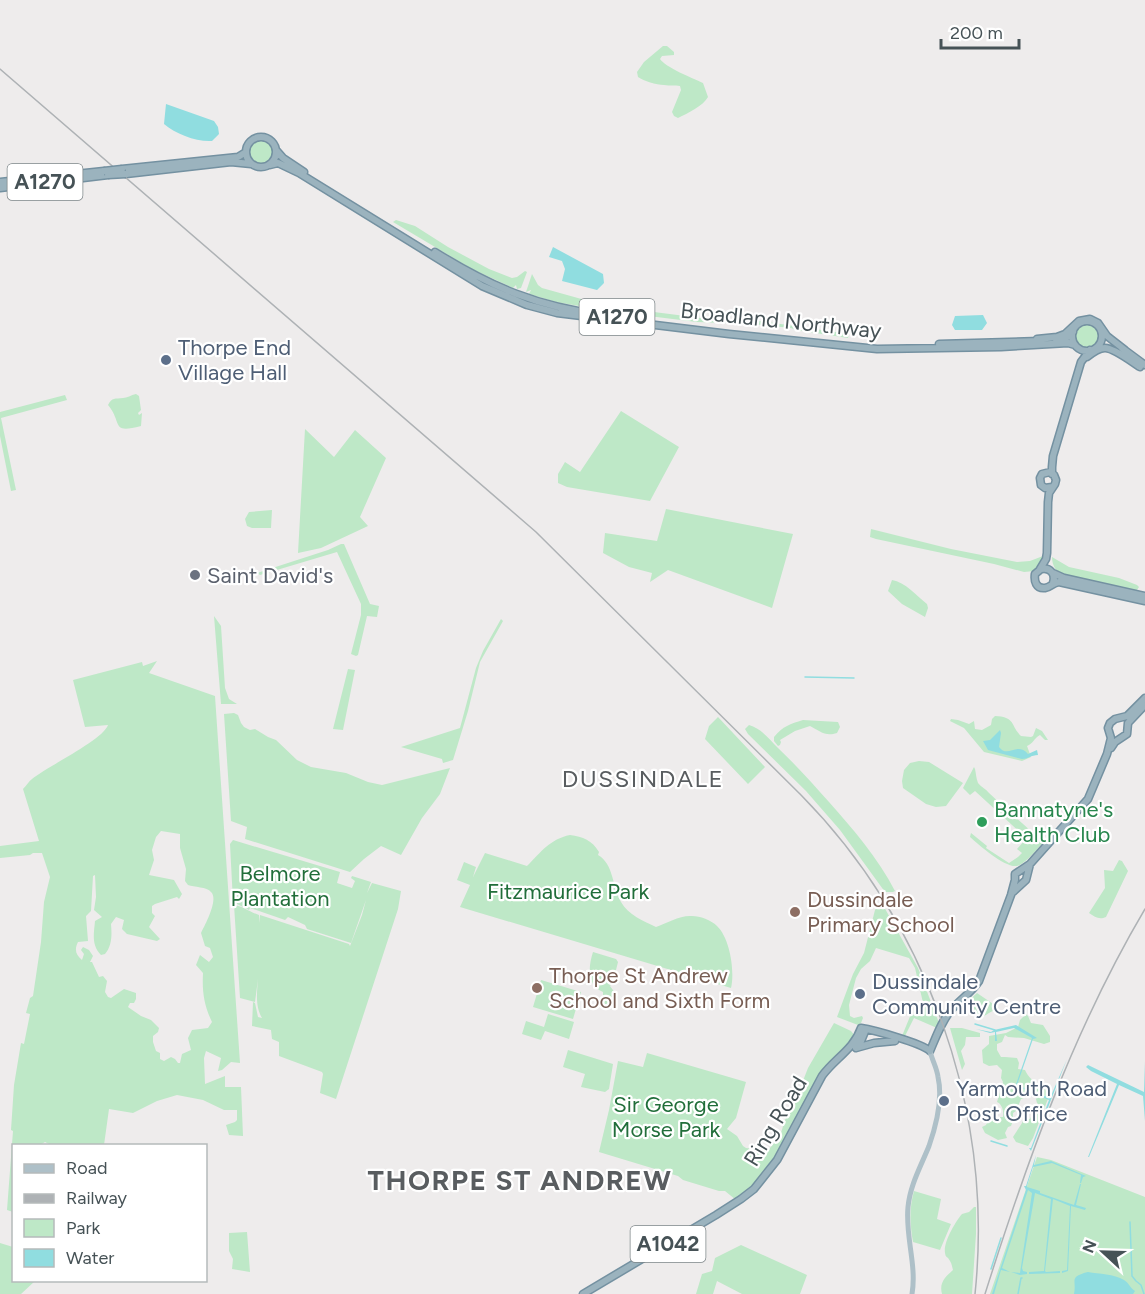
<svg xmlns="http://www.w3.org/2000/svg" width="1145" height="1294" font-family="Figtree,sans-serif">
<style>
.green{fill:#bee8c7;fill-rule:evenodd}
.water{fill:#90dde0}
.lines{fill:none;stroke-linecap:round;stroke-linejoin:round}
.stream{stroke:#90dde0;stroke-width:1.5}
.trunk-casing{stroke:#7491a1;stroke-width:9}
.primary{stroke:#aec0c8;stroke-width:5}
.trunk{stroke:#9bb3be;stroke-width:6}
.rail{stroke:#aeb2b5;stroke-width:1.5}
.trunk-bridge-casing{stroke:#7491a1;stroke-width:9;stroke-linecap:butt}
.trunk-bridge{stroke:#9bb3be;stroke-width:6}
.service-dot{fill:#5c6f8a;stroke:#fff;stroke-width:2}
.worship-dot{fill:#6b7280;stroke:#fff;stroke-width:2}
.leisure-dot{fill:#2e9e5b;stroke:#fff;stroke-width:2}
.education-dot{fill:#8d6e63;stroke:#fff;stroke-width:2}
.labels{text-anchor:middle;stroke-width:4.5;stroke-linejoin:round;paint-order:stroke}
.shield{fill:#fff;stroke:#7e8689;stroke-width:1.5}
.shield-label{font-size:21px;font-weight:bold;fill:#465256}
.street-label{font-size:22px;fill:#465256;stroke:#fff}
.service-label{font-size:22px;fill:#4e5e75;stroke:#fff;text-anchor:start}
.worship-label{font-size:22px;fill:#5b616d;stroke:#fff;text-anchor:start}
.leisure-label{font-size:22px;fill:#27864d;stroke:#fff;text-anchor:start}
.park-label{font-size:22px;fill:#216e3a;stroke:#fff}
.education-label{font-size:22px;fill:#785e54;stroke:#fff;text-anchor:start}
.neighbourhood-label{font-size:24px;letter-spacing:1.5px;fill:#595d60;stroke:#fff}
.district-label{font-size:28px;font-weight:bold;letter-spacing:1.5px;fill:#595d60;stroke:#fff}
</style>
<rect width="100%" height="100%" fill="#eeecec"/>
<path class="green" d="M663,46H667L674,52V55L662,56L660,59C665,67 692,78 703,83L708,97C703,106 688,113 678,118L674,116L672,112L681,90L680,86C675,85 670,86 664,85C656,85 644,81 638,77L637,72L644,62Z
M248 154a13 13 0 1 1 26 0a13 13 0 1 1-26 0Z
M396,220L415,226L448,247L489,269L512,278L517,277L525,271L527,272L521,288L517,289L516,285L513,288L472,269L393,222Z
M532,274L538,285L542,288L585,300L630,306L646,311L709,319L760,321L849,334L848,338L796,330L791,328L751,324L697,322L608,311L556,302L529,294L531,290L526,292Z
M1074 336a13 13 0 1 1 26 0a13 13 0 1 1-26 0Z
M136,394L139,396L141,410L138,413L139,415L142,413L141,426C110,434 123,423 108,405C112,397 115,399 123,398C127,398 131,395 136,394Z
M65,395L67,400L1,418L16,490L11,491L0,436V412Z
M621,411L679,447L650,501L567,487L558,483V474L565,462L580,472Z
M305,429L334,457L355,430L386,458L360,517L368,526L321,548L298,553Z
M666,509L793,534L772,608L668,570L650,582L652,573L629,567L603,553L605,533L657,541Z
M272,510L271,528H252L247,526L245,519L249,512Z
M871,529L951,549L1017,562L1030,561L1043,556V559L1034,571L1024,572L994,564L876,539L870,537Z
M341,544H344L370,604L379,606L377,617L367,616L358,655L356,656L351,654L361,615V604L337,552L260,575L257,573L328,550Z
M1052,557L1069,567L1119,578L1137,585L1139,587L1137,590L1135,591L1065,576C1056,573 1052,565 1052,557Z
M892,580C905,582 917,596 927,604L928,608L925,617L902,604L888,591Z
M214,616L221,626L225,688L229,699L237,704H221Z
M501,619L503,621L480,662L468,711L453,760L443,763L442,759L401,747L460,728L476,668L483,651Z
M157,661L149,673L215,696L240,1063L231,1062L222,1070L218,1071L221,1058L206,1051L204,1058L205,1084L225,1076V1087H241L243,1136L229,1135L226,1125L235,1122L237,1120V1110H224L203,1100L177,1095L157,1101L133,1113L109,1109L104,1145H51L45,1142L40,1145L14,1146L13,1212L7,1210L13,1131L11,1130L14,1085L21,1043L24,1044L30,1014L26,1013L30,998L33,996L41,942L44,902L50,877L42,853H33L30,855L0,858V846L39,841L23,789C26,786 29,781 32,779C48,766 103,740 108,725L85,727L73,680L142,662L143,666ZM161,831L180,834V848L186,869L185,881L188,885C194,887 207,887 211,892C219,899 205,925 201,933L205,946L210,948L213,957L209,962L200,955L196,965L203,973C202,992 204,1005 212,1022L208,1028L192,1030L188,1038L191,1050L182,1054L180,1063H178L175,1059L171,1057L164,1061L160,1059V1053L156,1051L153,1042V1036L158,1032L159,1028L151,1020L141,1016L128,1007L130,1003H134L136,999V993L124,989L111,998L108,997L105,992L107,981L103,976L99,977L92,962H90L93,956L89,950L83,947L81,950L84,954L82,960C76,955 74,950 78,942L88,941L86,916L91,911L93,876L95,875L96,897L94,910L102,917L95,921C94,933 91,945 101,955L105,954C112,946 112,935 111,924L116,917L124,920L122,929L127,934L157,941L160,939L149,927L155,916L152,913V906L155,904L177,897L179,899L182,894L174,880L149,875L154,860L152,850L156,837Z
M348,669L355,670L343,730L333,729Z
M234,713L238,715L241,723L244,727L250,730L255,729L268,737L276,740L297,760L311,767L346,773L368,782L382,785L450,768L440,794L422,818L401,855L381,846L364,859L350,872L245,839L247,827L231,821L224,714Z
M995,716C1016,717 1010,725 1021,736L1031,737L1033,736L1036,728L1042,731L1048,740H1045L1040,735C1034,738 1033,744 1027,746L1031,757L1022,761L984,752L964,728L950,721L951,719L958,720L969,724L974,721L975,729L982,730L991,725L992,719Z
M718,717L765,767L748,784L705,739L709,726Z
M803,720L838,722L840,727L837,733C825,737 820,731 810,726L795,731L780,740L781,742L780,745L778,746L774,741V737C783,726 790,724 803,720Z
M749,725C761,728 770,740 778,748C796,765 812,783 829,802C853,829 878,858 895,891L893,892H885L840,830L806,791L748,734L745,729Z
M919,761L929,762L963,783L946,806L936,807L926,804L903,788L902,781L904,770L910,763Z
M974,767L975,769C976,773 976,778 978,783C981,787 986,789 989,793C1003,806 1017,819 1032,832L1033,835L1042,839V844C1036,850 1025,864 1017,866C1005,868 979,845 970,837L971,833L987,846L986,848L1009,863L1018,857L1022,853L1017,849L1025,840L1024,839L1023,835L975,791L970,795L963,788Z
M570,835C583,837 592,840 599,852L598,855C614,864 612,887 621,902C628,915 644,921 656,927C667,923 680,915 692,916C700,916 711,920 717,926C730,938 735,972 731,988L460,907L470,885L457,880L464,862L476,867L473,877L485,853L527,866C541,852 550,839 570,835Z
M233,840L340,872L337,883L352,888L355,881L351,878L352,876L371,882L367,893L372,883L401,891L398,909L336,1099L320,1093L323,1074L322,1072L279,1056V1042L272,1039L271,1030L252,1026L253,1002L255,1003L258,1017L262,1018C255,1006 257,992 258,979L255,1002L240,998L234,905C242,906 250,912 259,915L260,923V915L349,944L350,946L362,915L366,900L351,943L307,929L305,925L288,917L285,920L250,908L249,910L233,902L230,844Z
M1119,860L1122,861L1128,871L1106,917C1099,920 1095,917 1089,913L1105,888L1104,870L1113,871Z
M879,905H883L918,968L939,1023L937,1028L914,1018L905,1036H902L911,1014L916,1016L924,1007L915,968L909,958L876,948L870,961L861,969L856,978L849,1005L850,1016L854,1018L862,1016L863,1018L861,1023L858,1025L837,1017L853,974L864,953L875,910Z
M593,952L616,959L618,962L613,982L610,986L618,997L616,1004L610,1003L603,1005L602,1000L603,996V992C587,986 588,967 593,952Z
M541,980L581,992L573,1019L533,1007Z
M977,993L999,1008C990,1011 985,1017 977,1019L969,1009L964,1014L961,1008Z
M548,1014L574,1022L569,1039L545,1031L541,1040L522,1034L526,1021L544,1027Z
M1026,1014L1028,1016L1031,1023L1043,1025L1050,1036V1042L1044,1044L1024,1038L1008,1037L1005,1035L1002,1042L997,1044V1050L1001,1057H1005L1017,1058L1019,1063L1018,1069L1025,1070C1028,1077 1034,1083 1042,1084L1049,1096L1033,1138L1028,1146L1016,1142L1013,1137L1022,1123L1024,1118L1030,1119L1033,1112C1036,1110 1039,1110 1040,1106L1037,1103L1034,1091L1030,1092L1028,1097L1021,1099L1016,1111L1013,1113V1117L1014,1118L1011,1126L1008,1127L1005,1133L1007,1138L998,1140L985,1133L982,1127L986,1125L993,1109L996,1112L997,1117H1003C1004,1111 1002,1104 997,1102L1003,1082L1001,1078L1002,1070L997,1065L989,1066L983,1063L982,1050L989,1044V1036L1006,1033L1018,1027L1020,1020Z
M834,1023L851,1031L855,1036C845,1050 830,1059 820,1074C794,1117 779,1169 736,1200L725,1191H719L683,1180L678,1176L599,1152L609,1110L618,1061L643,1067L647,1053L746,1082L736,1118L727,1129L737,1136L743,1146L746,1148L761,1150L770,1148L780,1136L785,1120L797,1096L808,1068Z
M950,1028H962L980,1033V1037H966L965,1045L961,1051L965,1064L962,1070Z
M568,1050L613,1064L609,1089L605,1092L581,1087L585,1074L563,1067Z
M1037,1157L1051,1160L1145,1197V1294H990Z
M914,1191L941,1199L937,1219L951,1224L940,1250L913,1242C910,1225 909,1208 914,1191Z
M974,1207H976V1234L972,1294H942C939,1283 945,1277 953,1270C952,1267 952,1264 950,1261C947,1255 946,1259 945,1253C943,1242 956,1221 962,1214L969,1212Z
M247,1232L250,1272L232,1269L233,1259L229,1251V1233Z
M0,1243L13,1247L14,1280L35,1281L21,1294H0Z
M741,1245L807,1275L800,1294H742L717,1281L713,1294H696L702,1274L712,1271L715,1258Z"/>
<path class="water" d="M166,104L214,121L218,127L219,134L212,141C196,142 176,134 164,124Z
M553,247L603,274L604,283L597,290L562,281L565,269L562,261L549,257Z
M983,315L987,323L982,330H955L952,325L955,316Z
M1000,730L1001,733L999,747C1008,759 1017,741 1028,754L1037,750L1038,755C1031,755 1028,759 1022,759L988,750L983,741L990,740Z
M1016,1025L1037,1038L1033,1039L1017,1085L1050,1098L1067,1059L1031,1151L1029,1148H1031L1049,1100L1017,1086L1014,1090L1032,1038L1014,1028L996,1032L997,1041H995V1032L990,1033L976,1029L991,1032L994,1030Z
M1145,1061V1121L1143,1096L1119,1085L1089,1157H1088L1117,1084L1091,1071L1086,1067L1088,1065L1144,1092Z
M1036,1155L1034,1165L1051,1161L1086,1176L1083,1177L1081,1183H1080L1081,1175L1052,1163L1033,1167L1027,1186V1187L1040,1191V1193L1074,1205L1080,1184H1081L1076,1205L1086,1208L1085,1210L1071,1206L1068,1271L1062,1273V1271L1067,1270L1070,1206L1053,1199L1045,1271L1046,1272L1060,1271V1273L1029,1274V1272L1044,1271L1051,1199L1035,1193L1022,1268L1023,1271L1027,1272V1274L1020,1275L1011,1272L1020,1273L1032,1193L1028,1190L1002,1268L1010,1272L1001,1270L994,1294H992L1026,1190L1024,1186H1026Z
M1088,1272C1099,1274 1114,1274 1124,1280C1129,1283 1130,1288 1135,1291L1133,1294H1074C1077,1280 1068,1277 1088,1272Z"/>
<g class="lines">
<path class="stream" d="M805,677L854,678
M975,1024L995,1030
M991,1141L1007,1146
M1130,1222L1132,1276L1136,1281L1141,1285L1144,1294
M991,1269L1001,1238
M1018,1294L1021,1278H1022"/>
<g class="trunk-casing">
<path id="trunk" d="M246 152a15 15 0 1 1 30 0a15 15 0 1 1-30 0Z
M276,150L283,158L304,172
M270,165L278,163L299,173L482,286L527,305L557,313L729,334L877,349L1001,347L1068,343L1075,345
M122,169L238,157L246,152
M126,174L231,162L251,164
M0,182L104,171
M0,188L108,175
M435,252C491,287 538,307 604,315
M1072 336a15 15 0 1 1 30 0a15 15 0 1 1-30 0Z
M1037,339L1057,337L1065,334L1079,321L1090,319L1098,323L1107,336L1125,350
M1056,340L1065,339L1073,332
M939,344L1040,341
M1122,348L1145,365
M1087,357C1092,353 1099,348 1105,348C1114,348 1132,362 1140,367
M1052,474V467L1053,456L1081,362L1090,350
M1040,569L1046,559L1047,553L1048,502L1049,493L1055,484L1056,480L1054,475L1050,472L1042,474L1040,478L1041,485L1045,488L1052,487
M1053,573L1064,578L1145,596
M1053,583C1056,574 1050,567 1041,569L1035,574C1034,581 1036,589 1045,588C1051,587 1052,583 1059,582L1145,601
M1111,748L1115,742L1127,734L1128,723L1145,705
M1013,892L1026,880L1030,864
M856,1048L874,1043L895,1041
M856,1048L861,1041L866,1029
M930,1051C936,1037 942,1020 952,1009C961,999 972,992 979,981L1011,895L1015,880V874L1030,864L1088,799L1107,754L1111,738L1108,728L1110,723L1115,719L1127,716L1145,698
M583,1294L716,1215L741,1199L754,1189L777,1160L822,1076C834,1059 854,1049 861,1028C874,1030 921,1043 930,1051"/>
</g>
<path class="primary" d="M912,1294C917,1265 905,1236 908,1207C910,1185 921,1166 929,1146C936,1126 943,1099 938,1077C937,1068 932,1060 930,1051"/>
<use href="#trunk" class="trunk"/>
<path class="rail" d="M0,69L536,532L801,795C929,925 994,1113 975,1294
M985,1294C1027,1161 1074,1029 1145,909"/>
<g class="trunk-bridge-casing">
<path id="trunk-bridge" d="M104,171L122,169
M108,175L126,174"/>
</g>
<use href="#trunk-bridge" class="trunk-bridge"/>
</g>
<g class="service-dot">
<circle cx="166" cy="360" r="6"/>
<circle cx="860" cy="994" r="6"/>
<circle cx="944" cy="1101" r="6"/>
</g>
<circle class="worship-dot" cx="195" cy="575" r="6"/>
<circle class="leisure-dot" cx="982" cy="822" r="6"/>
<g class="education-dot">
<circle cx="795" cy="912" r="6"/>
<circle cx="537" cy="988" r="6"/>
</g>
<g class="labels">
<g class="shield">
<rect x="7.5" y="164" width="75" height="36" rx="4.5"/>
<rect x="579.5" y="299" width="75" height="36" rx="4.5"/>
<rect x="630.5" y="1226" width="75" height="36" rx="4.5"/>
</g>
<g class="shield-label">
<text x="45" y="189">A1270</text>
<text x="617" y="324">A1270</text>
<text x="668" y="1251">A1042</text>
</g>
<g class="street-label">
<text transform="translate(781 320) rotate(6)" y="8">Broadland Northway</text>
<text transform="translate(775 1121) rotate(-59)" y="8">Ring Road</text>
</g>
<g class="service-label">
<text x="178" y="355">Thorpe End<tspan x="178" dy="25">Village Hall</tspan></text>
<text x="872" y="989">Dussindale<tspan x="872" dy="25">Community Centre</tspan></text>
<text x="956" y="1096">Yarmouth Road<tspan x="956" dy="25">Post Office</tspan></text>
</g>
<g class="worship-label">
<text x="207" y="583">Saint David's</text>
</g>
<g class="leisure-label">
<text x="994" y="817">Bannatyne's<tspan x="994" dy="25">Health Club</tspan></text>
</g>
<g class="park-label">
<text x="280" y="881">Belmore<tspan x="280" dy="25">Plantation</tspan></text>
<text x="568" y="899">Fitzmaurice Park</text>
<text x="666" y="1112">Sir George<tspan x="666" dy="25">Morse Park</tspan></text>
</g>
<g class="education-label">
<text x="807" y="907">Dussindale<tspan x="807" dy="25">Primary School</tspan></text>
<text x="549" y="983">Thorpe St Andrew<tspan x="549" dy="25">School and Sixth Form</tspan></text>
</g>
<g class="neighbourhood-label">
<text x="643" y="787">DUSSINDALE</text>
</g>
<g class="district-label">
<text x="520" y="1190">THORPE ST ANDREW</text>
</g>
</g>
<rect x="12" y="1144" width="195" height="138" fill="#ffffff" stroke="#b5babb" stroke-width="1.5"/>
<rect x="24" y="1164" width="30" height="9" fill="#aec0c8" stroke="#b5babb" stroke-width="1.5"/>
<text x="66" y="1174" font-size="18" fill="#465256">Road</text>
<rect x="24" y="1194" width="30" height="9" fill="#aeb2b5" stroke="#b5babb" stroke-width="1.5"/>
<text x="66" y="1204" font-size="18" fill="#465256">Railway</text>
<rect x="24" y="1219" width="30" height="18" fill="#bee8c7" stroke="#b5babb" stroke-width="1.5"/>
<text x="66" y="1234" font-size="18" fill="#465256">Park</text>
<rect x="24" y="1249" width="30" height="18" fill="#90dde0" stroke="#b5babb" stroke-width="1.5"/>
<text x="66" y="1264" font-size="18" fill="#465256">Water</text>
<g transform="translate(1103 1252) rotate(292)" stroke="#ffffff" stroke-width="4.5" paint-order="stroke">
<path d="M0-4.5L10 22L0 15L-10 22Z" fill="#465256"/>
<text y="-9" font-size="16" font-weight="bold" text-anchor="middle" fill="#465256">N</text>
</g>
<path d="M941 39v9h78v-9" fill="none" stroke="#465256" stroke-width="3"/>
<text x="950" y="39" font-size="18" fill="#465256" stroke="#ffffff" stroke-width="4.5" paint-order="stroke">200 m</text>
</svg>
